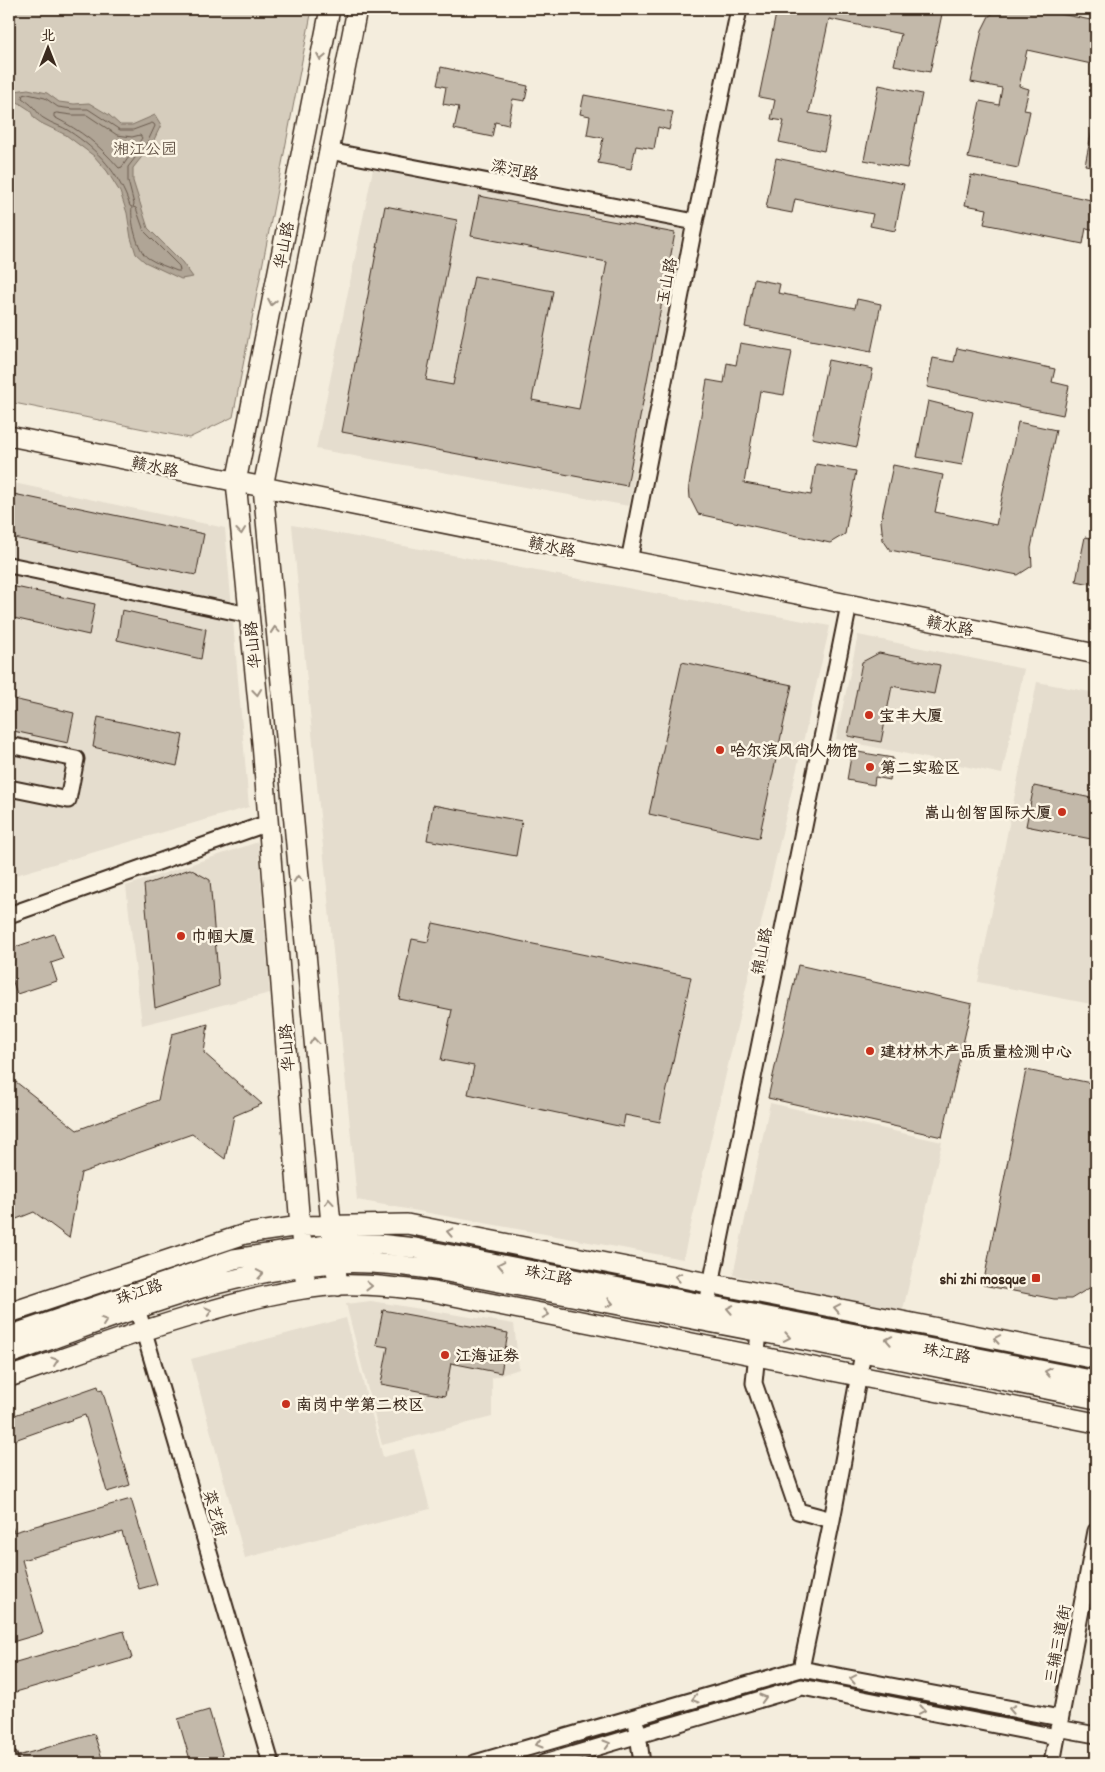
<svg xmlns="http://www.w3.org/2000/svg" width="1105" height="1772" font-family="Dekko,'LXGW WenKai TC',sans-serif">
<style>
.built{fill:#e5ddce}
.green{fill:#d6cdbd;stroke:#887c6e}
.water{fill:#b0a596;stroke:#817466}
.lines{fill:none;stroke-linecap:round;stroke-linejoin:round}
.shore{stroke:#6a5b4e;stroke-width:1}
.building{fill:#c3b9aa;stroke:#3b2a1e}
.minor-casing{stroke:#3b2a1e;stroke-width:19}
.major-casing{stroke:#3b2a1e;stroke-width:22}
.minor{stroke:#fcf5e5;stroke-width:15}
.major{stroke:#fcf5e5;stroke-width:19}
.oneway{stroke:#9c9082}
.poi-dot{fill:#c8321e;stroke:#fcf5e5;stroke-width:2}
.labels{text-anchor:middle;stroke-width:5;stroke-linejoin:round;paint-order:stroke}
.park-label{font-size:16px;fill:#625346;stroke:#fcf5e5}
.street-label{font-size:16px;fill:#3b2a1e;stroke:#fcf5e5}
.poi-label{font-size:16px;font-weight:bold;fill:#3b2a1e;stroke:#fcf5e5;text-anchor:start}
</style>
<rect width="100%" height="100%" fill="#f4eddd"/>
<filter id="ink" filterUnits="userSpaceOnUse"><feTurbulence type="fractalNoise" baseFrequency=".02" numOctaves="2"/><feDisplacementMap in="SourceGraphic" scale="10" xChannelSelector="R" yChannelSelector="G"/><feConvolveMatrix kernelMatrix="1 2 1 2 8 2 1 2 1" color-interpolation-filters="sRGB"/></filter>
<g filter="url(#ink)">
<path class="built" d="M373,169L683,229L629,506L316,449Z
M9,482L225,528L249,807L9,877Z
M292,525L830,626L683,1259L357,1200Z
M858,635L1024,669L1002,774L836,739Z
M1037,682L1096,693V1005L978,982Z
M258,842L270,993L142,1025L126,886Z
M770,1103L942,1142L902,1314L733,1275Z
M371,1301L514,1324L519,1369L492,1378V1417L382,1445L346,1304Z
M346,1318L383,1457L414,1449L430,1509L245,1558L191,1359Z"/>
<path class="green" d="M9,9H312L233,417L189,438L9,402Z"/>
<path class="water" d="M28,89L47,93L59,102L74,104L89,103L109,115L120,125H132L155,115L161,125L152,144L133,168V181L148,228L182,262L193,277L181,279L145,262L136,254L131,238L127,213L120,192L107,171L94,156L66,135L41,123L34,118L30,110L13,99H9V92Z"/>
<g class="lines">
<path class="shore" d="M28,94L45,98L58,107L73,109H88L120,130H133L152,123L154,124L155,126L148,141L128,167V181L134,204L133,207L136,208L144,231L179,266L180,271H177C168,267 157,264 148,258C137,251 130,219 132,207L130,206C119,173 98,150 69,131C62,126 52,124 45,119C39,116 38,112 34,108C31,104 26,101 22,98L23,95Z
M57,113L72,115H87L117,135L132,137L140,135L142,138L122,167L119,168C98,144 83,132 54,117V114Z"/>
</g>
<path class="building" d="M777,9H943L930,72L894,65L901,34L829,19L809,113L831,117L824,151L779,142L784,121L771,119L775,100L759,97Z
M1000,9H1035L1096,21V65L1027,50L1019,86L1029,89L1024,110L1030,111L1018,168L968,158L980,101L999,105L1002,88L971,82L982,30L989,16Z
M441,67L528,86L525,101L513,99L508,125L495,122L492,137L454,129L459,107L443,104L446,87L437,85Z
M879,85L922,94L907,168L864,160Z
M584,95L673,112L669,130L658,127L654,149L636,146L631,169L598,163L603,138L587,135L590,116L580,114Z
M1096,110V167L1085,165Z
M776,158L904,184L895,231L870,226L873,214L795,199L792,213L766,208Z
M971,175L1096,201V230L1086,228L1083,244L984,224L987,209L965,205Z
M479,196L675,233L627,486L342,432L385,206L457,220L426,380L453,385L474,276L553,291L532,400L579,409L607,262L471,236Z
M754,279L780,284L778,293L855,308L857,299L881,304L871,352L745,327Z
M740,343L792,352L784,395L760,391L744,483L811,495L816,464L856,471L845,534L830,543L698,514L690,498L689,485L707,380L724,383L727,363L736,365Z
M957,348L1055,369L1052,382L1069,386L1063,415L927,387L933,358L954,362Z
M828,360L873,369L857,447L812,438Z
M928,401L973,412L962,465L917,457Z
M1018,422L1056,430L1031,548L1032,566L1018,575L890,550L883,540L881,521L893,465L943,475L935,512L996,525Z
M9,493L204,534L196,575L9,537Z
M1085,537L1096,539V585L1076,581Z
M11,586L95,604L89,635L9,617Z
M122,610L206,629L201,659L117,640Z
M879,653L940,665L934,694L892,686L881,742L848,736L862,662Z
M682,662L792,685L759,838L649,814Z
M9,698L74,713L68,743L9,730Z
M98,717L183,735L177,766L93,747Z
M852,751L893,758L890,780L875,777L874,785L847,780Z
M1034,786L1096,799V840L1026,826Z
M433,805L522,821L516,856L427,840Z
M190,869L210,880L219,986L155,1008L144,885Z
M433,923L691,977L660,1122L625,1115L623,1127L468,1094L474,1066L441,1060L452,1010L399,999L412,939L428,942Z
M54,934L63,959L51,963L57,981L17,994L12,979L9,980V949Z
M798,965L972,1004L942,1137L768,1098Z
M208,1024L204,1053L262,1104L234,1116L225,1159L192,1134L81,1173L69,1238L34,1212L9,1222V1126L11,1113L9,1114V1085L16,1082L77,1130L158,1100L172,1034Z
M1026,1070L1096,1084V1259L1091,1287L1071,1299H1054L983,1285Z
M383,1310L508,1333L501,1373L451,1363L445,1396L381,1384L388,1347L376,1345Z
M98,1386L99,1390L102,1389L130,1485L107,1492L85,1415L9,1442V1417Z
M131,1499L157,1584L139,1589L122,1532L22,1560L43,1633L9,1643V1528L12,1527L14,1532Z
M124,1631L132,1658L9,1694V1664Z
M209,1710L225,1763H191L178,1719Z
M94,1734L102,1758L83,1763H13L11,1758Z"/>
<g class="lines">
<g class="minor-casing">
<path id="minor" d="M329,151L695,222
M629,561L695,222L739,9
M9,565L249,615
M9,745L76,759L68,800L9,788
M9,915L268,823
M134,1298L271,1763
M707,1304L849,605
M759,1332L754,1383L798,1511L832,1520
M801,1669L832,1520L863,1353
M637,1727L642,1763
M1058,1728L1096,1735
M9,1758L10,1763
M475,1763L801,1669L1060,1718
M544,1763L802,1687L1057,1737
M1052,1763L1096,1531"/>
</g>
<g class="major-casing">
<path id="major" d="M9,436L1096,654
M338,1286L331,1224L263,487L357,9
M306,1288L300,1226L262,743L236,482L330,9
M9,1313L245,1234L300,1226L407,1224L1096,1359
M9,1336L234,1259L333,1244H378L415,1248L1096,1381
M9,1354C114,1318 224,1270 337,1263C372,1261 407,1266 442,1271L803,1340L1096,1399
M9,1377C71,1356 132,1333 195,1315C242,1301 291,1288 340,1285C371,1284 403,1288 434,1292L1096,1423"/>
</g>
<use href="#minor" class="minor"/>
<use href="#major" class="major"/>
</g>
<defs><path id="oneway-chevron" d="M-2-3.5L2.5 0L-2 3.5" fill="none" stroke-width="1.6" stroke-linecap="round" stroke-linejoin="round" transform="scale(1.25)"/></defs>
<g class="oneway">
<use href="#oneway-chevron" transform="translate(321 57) rotate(101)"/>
<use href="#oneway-chevron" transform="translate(272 302) rotate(101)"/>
<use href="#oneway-chevron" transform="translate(241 531) rotate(84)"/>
<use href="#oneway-chevron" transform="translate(275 630) rotate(-95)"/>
<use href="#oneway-chevron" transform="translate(257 692) rotate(84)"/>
<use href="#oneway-chevron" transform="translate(298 879) rotate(-95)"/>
<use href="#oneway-chevron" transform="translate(314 1041) rotate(-95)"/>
<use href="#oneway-chevron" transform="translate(329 1202) rotate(-95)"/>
<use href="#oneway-chevron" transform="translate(450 1232) rotate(-169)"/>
<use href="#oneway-chevron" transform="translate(501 1265) rotate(-169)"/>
<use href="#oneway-chevron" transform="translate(260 1274) rotate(-10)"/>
<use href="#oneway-chevron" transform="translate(678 1277) rotate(-169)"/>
<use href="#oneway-chevron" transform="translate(369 1286) rotate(1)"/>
<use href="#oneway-chevron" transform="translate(610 1303) rotate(11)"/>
<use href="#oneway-chevron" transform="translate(837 1308) rotate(-169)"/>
<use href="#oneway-chevron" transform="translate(730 1309) rotate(-169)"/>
<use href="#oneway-chevron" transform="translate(209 1311) rotate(-16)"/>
<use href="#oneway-chevron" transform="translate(546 1314) rotate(11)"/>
<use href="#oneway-chevron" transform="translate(104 1321) rotate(-19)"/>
<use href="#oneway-chevron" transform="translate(787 1337) rotate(11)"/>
<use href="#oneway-chevron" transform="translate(997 1339) rotate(-169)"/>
<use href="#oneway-chevron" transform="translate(889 1340) rotate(-169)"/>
<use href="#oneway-chevron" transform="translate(55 1361) rotate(-19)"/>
<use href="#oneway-chevron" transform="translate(1048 1372) rotate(-169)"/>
<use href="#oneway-chevron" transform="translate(853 1679) rotate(-169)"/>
<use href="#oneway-chevron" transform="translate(763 1698) rotate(-16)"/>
<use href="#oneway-chevron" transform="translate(695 1699) rotate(164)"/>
<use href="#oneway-chevron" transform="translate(1012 1709) rotate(-169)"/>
<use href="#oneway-chevron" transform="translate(922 1710) rotate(11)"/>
<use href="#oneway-chevron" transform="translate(539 1744) rotate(164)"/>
<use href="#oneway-chevron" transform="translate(607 1744) rotate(-16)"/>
</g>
</g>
<g class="poi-dot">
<circle cx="869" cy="715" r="5"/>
<circle cx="720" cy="750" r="5"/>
<circle cx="870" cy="767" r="5"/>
<circle cx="1062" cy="812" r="5"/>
<circle cx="181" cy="936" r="5"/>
<circle cx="870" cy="1051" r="5"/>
<rect x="1031" y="1273" width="10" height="10" rx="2.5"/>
<circle cx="445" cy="1355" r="5"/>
<circle cx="286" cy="1404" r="5"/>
</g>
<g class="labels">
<g class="park-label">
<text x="145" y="154">湘江公园</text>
</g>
<g class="street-label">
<text transform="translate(515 169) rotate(11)" y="6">滦河路</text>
<text transform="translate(283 245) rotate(-79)" y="6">华山路</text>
<text transform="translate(666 281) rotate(-79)" y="6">玉山路</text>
<text transform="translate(155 466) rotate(11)" y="6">赣水路</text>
<text transform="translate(552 546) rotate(11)" y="6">赣水路</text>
<text transform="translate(950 625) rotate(11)" y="6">赣水路</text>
<text transform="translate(252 645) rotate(-96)" y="6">华山路</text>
<text transform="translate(761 951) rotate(-79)" y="6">锦山路</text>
<text transform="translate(286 1048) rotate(-94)" y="6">华山路</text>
<text transform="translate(549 1274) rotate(11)" y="6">珠江路</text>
<text transform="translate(139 1291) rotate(-19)" y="6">珠江路</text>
<text transform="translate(947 1352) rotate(11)" y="6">珠江路</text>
<text transform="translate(216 1513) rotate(74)" y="6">菜艺街</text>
<text transform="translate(1057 1644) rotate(-79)" y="6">三辅三道街</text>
</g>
<g class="poi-label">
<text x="879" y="721">宝丰大厦</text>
<text x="730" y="756">哈尔滨风尚人物馆</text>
<text x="880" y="773">第二实验区</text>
<text x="1052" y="818" text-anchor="end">嵩山创智国际大厦</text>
<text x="191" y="942">巾帼大厦</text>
<text x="880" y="1057">建材林木产品质量检测中心</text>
<text x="1026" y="1284" text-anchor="end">shi zhi mosque</text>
<text x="455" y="1361">江海证券</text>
<text x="296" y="1410">南岗中学第二校区</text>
</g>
</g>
<rect width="1105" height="1772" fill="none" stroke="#fcf5e5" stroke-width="30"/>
<rect x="15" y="15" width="1075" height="1742" fill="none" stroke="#3b2a1e" stroke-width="2" filter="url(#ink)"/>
<g transform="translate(48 48)" stroke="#fcf5e5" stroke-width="4" paint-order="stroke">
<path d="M0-4L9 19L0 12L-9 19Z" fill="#3b2a1e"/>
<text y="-8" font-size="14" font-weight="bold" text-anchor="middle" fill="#3b2a1e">北</text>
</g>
</svg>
